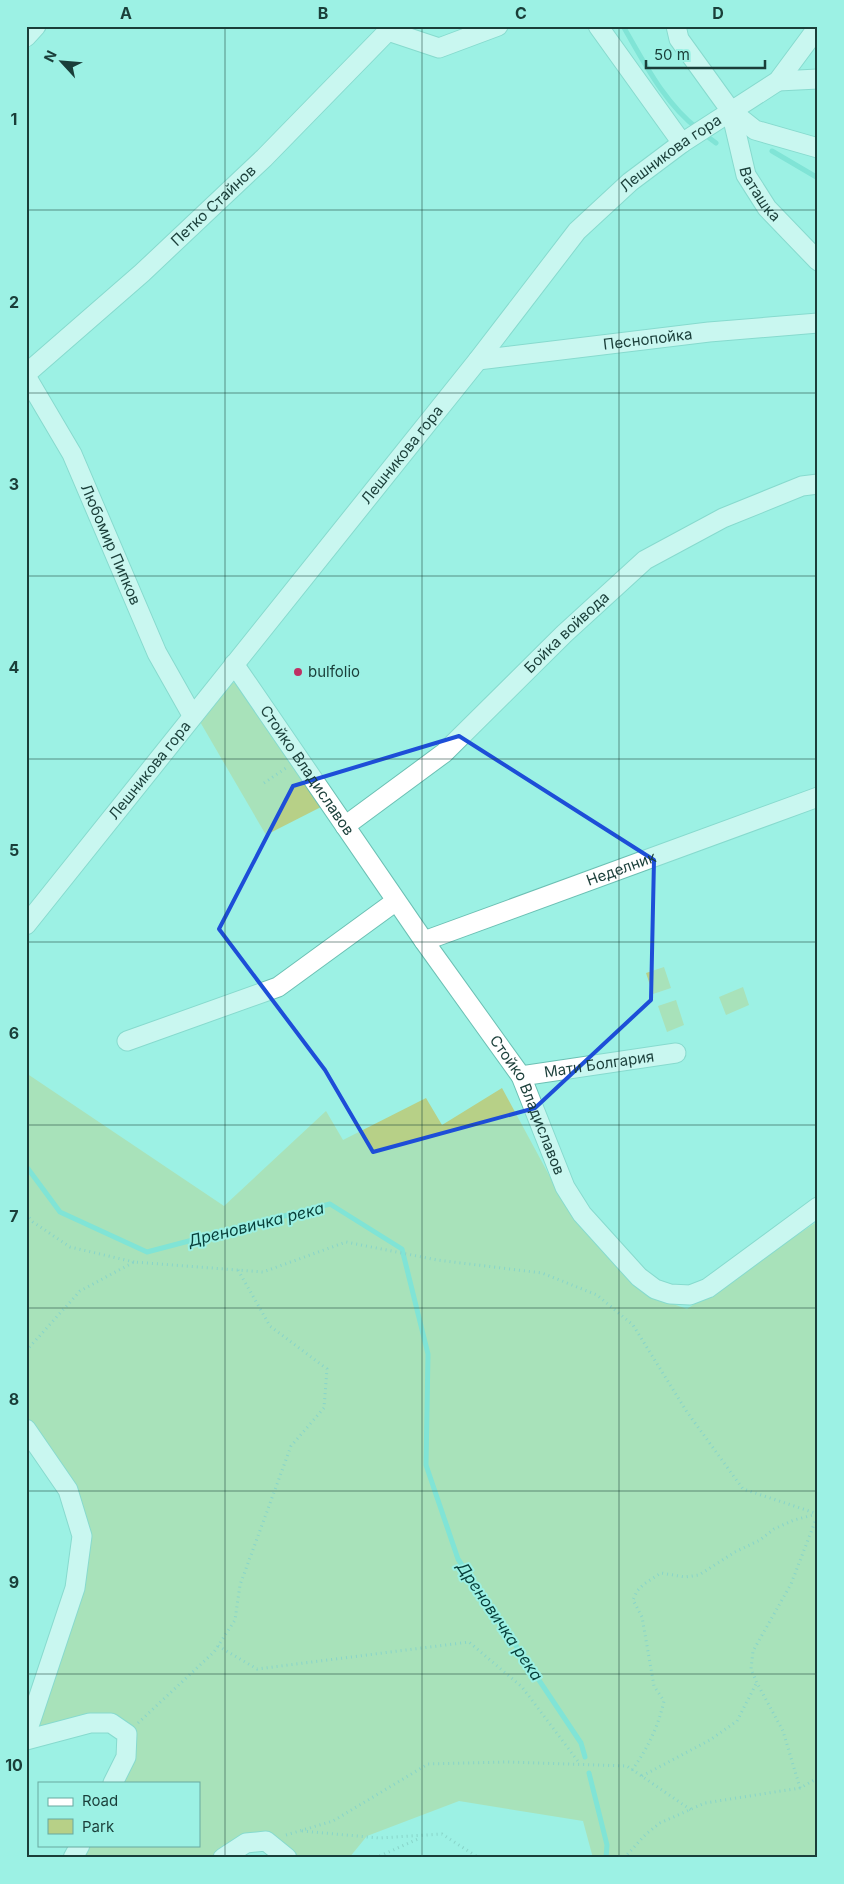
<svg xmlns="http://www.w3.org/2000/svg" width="844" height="1884" font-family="Inter,sans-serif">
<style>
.green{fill:#b7d087}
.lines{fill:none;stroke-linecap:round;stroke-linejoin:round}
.stream{stroke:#5dd4c5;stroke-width:5}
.street-casing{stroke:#6cc0b4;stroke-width:21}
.path{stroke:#6fb3a9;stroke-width:3;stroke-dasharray:1 4;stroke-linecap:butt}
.street{stroke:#fff;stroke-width:19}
.marked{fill:none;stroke:#1d4ed8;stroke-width:4;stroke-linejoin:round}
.grid{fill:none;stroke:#1a3e39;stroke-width:1;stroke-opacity:0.55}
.poi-dot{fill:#be3163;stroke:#9cf1e4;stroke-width:2}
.labels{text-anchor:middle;stroke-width:4;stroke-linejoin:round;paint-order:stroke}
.street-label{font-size:15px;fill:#1a3e39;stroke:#9cf1e4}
.poi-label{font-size:15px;fill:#1a3e39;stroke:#9cf1e4;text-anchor:start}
.water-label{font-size:16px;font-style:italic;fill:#073f3a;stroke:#9cf1e4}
.neatline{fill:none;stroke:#1a3e39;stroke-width:2}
.grid-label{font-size:16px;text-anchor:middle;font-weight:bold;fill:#1a3e39}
</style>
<rect width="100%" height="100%" fill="#9cf1e4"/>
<path class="green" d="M232,682L236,684L321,807L266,835L199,720Z
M664,967L671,988L653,994L646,973Z
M743,987L749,1005L726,1015L719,997Z
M676,1000L684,1025L667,1032L658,1006Z
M26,1073L224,1206L326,1111L343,1140L426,1098L442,1125L502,1088L556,1188L656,1298L687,1309L818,1221V1858H593L583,1821L459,1801L367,1836L349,1858H287L266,1841L223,1858H73L80,1845H199V1783H113L126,1757L111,1723L26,1735L82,1536L26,1429Z"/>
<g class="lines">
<path class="stream" d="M623,26C644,62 664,103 698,129
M704,134L716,143
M772,151L818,178
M26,1166L60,1212L147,1252L330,1204L402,1249L428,1354L426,1465L458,1559L581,1743L585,1757
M589,1773L607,1845L606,1858"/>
<g class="street-casing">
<g id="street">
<path d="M598,26L682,143"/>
<path d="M676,26L679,39L731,111L755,130L818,148"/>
<path d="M388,31L439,48L498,26"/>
<path d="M26,37L36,26"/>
<path d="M778,81L818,79"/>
<path id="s1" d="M731,111L746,175L767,208L818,261"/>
<path id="s2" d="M478,360L709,332L818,323"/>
<path id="s3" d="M26,374L142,273L264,158L388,31V26"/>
<path id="s4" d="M26,376L72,454L157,653L192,715"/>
<path id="s5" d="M234,664L424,941L521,1076L565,1187L582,1214L639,1277L655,1289L670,1294L690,1295L708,1288L818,1207"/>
<path id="s6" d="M345,826L444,753L564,634L645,560L723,518L802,486L818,484"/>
<path id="s7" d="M26,925L478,360L577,231L630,182L682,143L778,81L818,27"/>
<path id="s8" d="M424,941L818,797"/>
<path d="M127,1041L278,987L396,901"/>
<path id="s9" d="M521,1076L676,1053"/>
<path d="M26,1429L68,1490L82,1536L75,1588L26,1735"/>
<path d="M26,1740L90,1723H111L127,1734L126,1757L113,1783"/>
<path d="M73,1858L80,1845"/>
<path d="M223,1858L246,1843L266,1841L287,1858"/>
</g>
</g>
<path class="path" d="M264,783L286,768
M26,1214L33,1222L70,1247L134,1262
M26,1351L80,1291L134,1262L263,1272L346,1242L437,1260L542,1273L597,1295L633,1325L687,1412L743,1489L818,1514
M218,1646L257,1669L469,1642L522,1687L580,1764
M138,1723L214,1652L235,1620L240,1585L291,1446L324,1408L327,1369L270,1326L238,1270
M632,1770C648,1748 658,1727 664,1701L654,1686L642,1617L633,1600L637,1591L644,1584L661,1573L685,1577L699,1575L735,1552L760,1540L774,1529L794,1520L817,1514
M642,1776L710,1740L737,1721L756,1684
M800,1788L783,1731L757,1683L751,1669L753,1651L791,1584L818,1514
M302,1831L379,1838L442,1834L479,1858
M286,1835L333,1821L428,1764L508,1762L627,1766L691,1810
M375,1858L418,1839
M624,1858L646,1834L660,1823L705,1803L800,1788L818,1778"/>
<use href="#street" class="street"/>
</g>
<path d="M0 0H844V1884H0ZM459,736L654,860L651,1000L535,1108L373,1152L325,1070L219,929L293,786Z" fill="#9cf1e4" fill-opacity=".55" fill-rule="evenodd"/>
<path class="marked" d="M459,736L654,860L651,1000L535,1108L373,1152L325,1070L219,929L293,786Z"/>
<path class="grid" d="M225,26V1858M422,26V1858M619,26V1858M26,210H818M26,393H818M26,576H818M26,759H818M26,942H818M26,1125H818M26,1308H818M26,1491H818M26,1674H818"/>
<circle class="poi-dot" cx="298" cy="672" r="5"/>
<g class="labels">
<g class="street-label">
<text dy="5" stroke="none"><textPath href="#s7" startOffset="1008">Лешникова гора</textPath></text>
<text dy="5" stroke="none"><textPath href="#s1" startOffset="89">Ваташка</textPath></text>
<text dy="5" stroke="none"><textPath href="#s3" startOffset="252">Петко Стайнов</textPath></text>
<text dy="5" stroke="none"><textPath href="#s2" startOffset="171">Песнопойка</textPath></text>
<text dy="5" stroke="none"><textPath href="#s7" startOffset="602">Лешникова гора</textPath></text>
<text dy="5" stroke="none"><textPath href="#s4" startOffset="189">Любомир Пипков</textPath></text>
<text dy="5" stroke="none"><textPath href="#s6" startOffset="295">Бойка войвода</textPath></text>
<text dy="5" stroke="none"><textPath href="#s7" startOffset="198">Лешникова гора</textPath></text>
<text dy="5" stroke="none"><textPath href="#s5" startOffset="129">Стойко Владиславов</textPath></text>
<text dy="5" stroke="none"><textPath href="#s8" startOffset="210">Неделник</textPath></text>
<text dy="5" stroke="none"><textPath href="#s9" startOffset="79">Мати Болгария</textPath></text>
<text dy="5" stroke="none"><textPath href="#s5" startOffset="531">Стойко Владиславов</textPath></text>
</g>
<g class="poi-label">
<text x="308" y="677">bulfolio</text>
</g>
<g class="water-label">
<text transform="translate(256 1224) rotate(-14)" y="6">Дреновичка река</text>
<text transform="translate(500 1621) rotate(56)" y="6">Дреновичка река</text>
</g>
</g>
<rect width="844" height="1884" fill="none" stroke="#9cf1e4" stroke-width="55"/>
<rect x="38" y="1782" width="162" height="65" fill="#9cf1e4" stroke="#68a9a0"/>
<rect x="48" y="1798" width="25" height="8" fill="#ffffff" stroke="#68a9a0"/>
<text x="82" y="1806" font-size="15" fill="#1a3e39">Road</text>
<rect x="48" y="1819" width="25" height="15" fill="#b7d087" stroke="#68a9a0"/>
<text x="82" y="1832" font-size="15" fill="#1a3e39">Park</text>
<g transform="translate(62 62) rotate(296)" stroke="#9cf1e4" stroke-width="4" paint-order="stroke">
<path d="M0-4L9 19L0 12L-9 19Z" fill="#1a3e39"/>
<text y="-8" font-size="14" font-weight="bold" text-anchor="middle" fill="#1a3e39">N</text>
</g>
<path d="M646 60v8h119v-8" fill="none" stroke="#1a3e39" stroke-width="2.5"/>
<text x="654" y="60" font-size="15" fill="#1a3e39" stroke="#9cf1e4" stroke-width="4" paint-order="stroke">50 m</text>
<rect x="28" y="28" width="788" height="1828" class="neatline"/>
<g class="grid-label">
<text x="126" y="19">A</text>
<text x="323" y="19">B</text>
<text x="521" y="19">C</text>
<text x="718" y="19">D</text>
<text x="14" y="125">1</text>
<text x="14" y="308">2</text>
<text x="14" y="490">3</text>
<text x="14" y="673">4</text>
<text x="14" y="856">5</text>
<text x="14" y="1039">6</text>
<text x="14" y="1222">7</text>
<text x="14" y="1405">8</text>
<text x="14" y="1588">9</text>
<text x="14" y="1771">10</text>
</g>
</svg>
